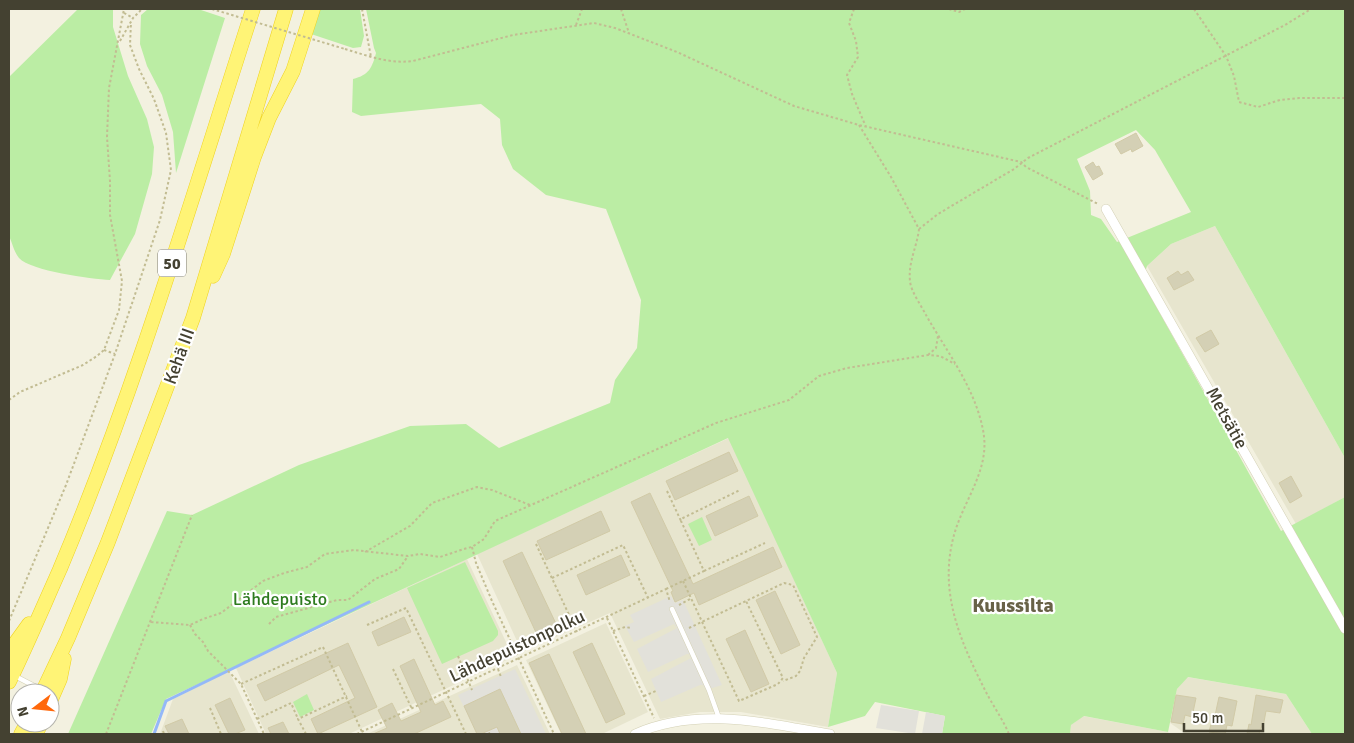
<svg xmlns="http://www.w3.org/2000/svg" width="1354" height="743" font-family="Signika,sans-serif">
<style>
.residential{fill:#e7e5ce}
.green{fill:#bbeda4;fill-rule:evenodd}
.parking{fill:#e2e1da}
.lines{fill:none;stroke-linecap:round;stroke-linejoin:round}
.stream{stroke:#94b8f8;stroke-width:3}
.building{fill:#d4d0b5;stroke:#d1caa7}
.service-casing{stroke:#d4d1b6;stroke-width:5.5}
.minor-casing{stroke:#d4d1b6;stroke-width:10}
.trunk-casing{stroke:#efd21f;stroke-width:15}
.path{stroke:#c2bc92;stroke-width:2;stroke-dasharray:2.5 2.5;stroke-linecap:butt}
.service{stroke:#fff;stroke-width:4.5}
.minor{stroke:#fff;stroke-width:9}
.trunk{stroke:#fff476;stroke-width:14}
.path-bridge{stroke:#c2bc92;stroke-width:2;stroke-dasharray:2.5 2.5;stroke-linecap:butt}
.labels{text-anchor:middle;stroke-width:4.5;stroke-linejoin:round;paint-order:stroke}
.shield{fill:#fff;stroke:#7c7a6f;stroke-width:1}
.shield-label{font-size:16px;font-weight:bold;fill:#444131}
.street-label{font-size:18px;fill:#444131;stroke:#fff}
.park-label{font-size:18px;fill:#2d7b1f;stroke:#fff}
.quarter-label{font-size:20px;font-weight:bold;fill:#686247;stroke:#fff}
</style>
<rect width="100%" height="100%" fill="#f3f1e0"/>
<path class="residential" d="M1215,226L1345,458V497L1296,524L1147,266L1171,244Z
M729,438L837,673L828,727L741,712H700L660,719L610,613L522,652L477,554Z
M467,559L513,657L349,734H266L236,668Z
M606,623L648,712L602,734H561L526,660Z
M517,665L550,734H367Z
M229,671L259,734H160L173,699Z
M1187,677L1286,694L1312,734H1186L1170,723L1177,689Z
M1083,716L1168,732L1170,734H1070L1071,725Z"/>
<path class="green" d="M78,9H113V27L128,76L147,119L154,147L152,174L135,234L110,280C91,279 31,271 19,258C14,252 12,242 9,236V77Z
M148,9H198L225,18L176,173L173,132L162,95L147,66L140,44L141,15Z
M319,9H360L364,36L361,47L353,48L311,34Z
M366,9H1345V458L1215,226L1171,244L1147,266L1142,281L1281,531L1345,497V734H1312L1286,694L1188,677L1177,689L1168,732L1084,716L1071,725L1070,734H942L945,716L875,702L865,716L828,727L837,673L728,438L166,699L151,734H68L167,511L192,515L299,465L410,426L466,424L499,448L610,403L615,380L637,348L641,300L606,209L546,195L513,169L502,145L500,119L481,104L361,116L352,112L353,79C369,75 372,68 376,53L374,48ZM1136,130L1155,150L1191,212L1117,242L1101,219L1091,215L1090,191L1077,159Z
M702,517L712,540L699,546L688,524Z
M465,562L498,631V635L493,641L442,664L407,588Z
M307,694L314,710L300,717L293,702Z"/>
<path class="parking" d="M671,596L675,603L683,600L722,685L706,690L703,685H700L661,702L651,679L691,658L689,654H687L648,672L637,649L677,628L674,624L634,642L625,626L634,622L630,615Z
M515,669L546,734H477L458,695Z
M881,705L919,711L915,734L876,728Z
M926,712L945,716L942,734H922Z"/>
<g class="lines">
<path class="stream" d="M154,734L166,701L369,602"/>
</g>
<path class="building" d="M1136,133L1143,146L1132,152L1131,149L1121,154L1115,144Z
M1093,162L1096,167L1099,166L1103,174L1093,180L1085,167Z
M1178,271L1181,275L1188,271L1194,280L1174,290L1167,278Z
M1211,330L1219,344L1205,352L1196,338Z
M729,452L738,471L675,500L666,481Z
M1291,476L1302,496L1290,503L1279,483Z
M650,493L693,584L773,547L782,567L699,605L694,593L675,602L671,592L673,591L631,502Z
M749,496L758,516L715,536L706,516Z
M601,511L610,531L546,560L537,541Z
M522,552L559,630L539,639L503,561Z
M621,555L630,575L586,595L577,575Z
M775,591L800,645L781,654L756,600Z
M404,617L411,632L378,646L372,632Z
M745,630L769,684L751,692L726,639Z
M348,643L377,707L318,734L311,719L355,698L339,665L265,701L257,685Z
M592,643L625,714L606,723L573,652Z
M549,654L586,734H562L529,663Z
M414,659L435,705L443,701L451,717L414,734H373L387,728L378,710L392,703L401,721L421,712L400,666Z
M500,689L521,734H500L497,727L481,734H477L464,706Z
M1176,695L1196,698L1192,717L1185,715L1183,724L1171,722Z
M1256,695L1283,700L1280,713L1266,711L1263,727H1261L1259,734H1247L1249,724L1251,725Z
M1219,697L1237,701L1232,726L1227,725L1225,734L1209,732L1212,720H1214Z
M230,698L245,730L235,734H229L215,705Z
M182,719L189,734H169L165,726Z
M283,722L289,734H271L268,728Z"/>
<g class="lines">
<g class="service-casing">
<path id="service" d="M672,609L709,690L719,718
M15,676L42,690"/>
</g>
<g class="minor-casing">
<path id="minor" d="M1106,209L1345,629
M635,734C698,706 765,723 830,734"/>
</g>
<g class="trunk-casing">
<path id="trunk" d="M213,276L223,254L254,157L269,118L293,71L313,9
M9,657L16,642L29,624
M9,682C27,645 43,607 60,569C137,386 192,197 253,9
M42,693L68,638L108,542L193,318L286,9
M50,702L60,679L64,659
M21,734L27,723
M36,734L41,723"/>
</g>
<path class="path" d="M362,9L371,57
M621,9L629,33
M854,9L849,23L856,41L858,57L847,75L852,94L866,127
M949,9L959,12L965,9
M1194,9L1226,56L1234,76L1239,102L1258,107L1280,100L1299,98H1345
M124,13L133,18
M576,25L582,9
M120,41L133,18L142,9
M345,49C369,56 388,64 413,61L513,35L594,23L615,28L677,52L794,106L859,125L1021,162L1026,167L1098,204
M859,125L891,177L919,229C917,247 908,262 910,281C911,292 921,305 926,315C947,352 975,388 983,430C991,469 964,499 954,535C938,593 961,643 987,694C994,707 1003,720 1009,734
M919,229L938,214L1014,169L1028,158L1285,25L1311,9
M104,350L115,354
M928,355L936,348L938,336
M9,400L20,392L83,365L97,356L104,350L119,310L122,281L110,215V181L107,137L109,88L124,9
M667,491L681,521
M536,544L577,632
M472,547L476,563L492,601L554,734
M365,552L410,526L432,503L477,487L492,490L530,505
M704,571L765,543
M552,578L623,545L648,598
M683,581L739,701L778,684L783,678L746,601
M666,589L704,571L681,521L683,518L740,490
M679,605L690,599
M607,618L654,718
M9,621L66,485L115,354L160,220L171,170L166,133L154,99L139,69L130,45L131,22
M151,622L190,625L203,619L221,613L263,581L284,573L307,567L325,554L354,550L408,556L420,554L440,557L467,548L472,547L484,539L495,521L716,423L789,400L819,376L847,368L928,355L940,356L955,364
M269,624L276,617L337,600H348L375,579L399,569L408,556
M190,625L195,634L203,642L208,651L241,684L264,734
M367,625L406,608L466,734
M689,628L784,583L793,585L817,637L804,658L800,671L796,676L783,681
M613,631L625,627L631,628
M458,656L472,690
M393,669L412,709
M498,669L501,677
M241,684L323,647L363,734
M644,696L656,691
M210,708L221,734
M257,719L291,703L298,719
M163,731L164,734
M106,734L192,515
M306,734L298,719L347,696
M357,734L666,589L670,602
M488,734L492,732"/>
<use href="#service" class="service"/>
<use href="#minor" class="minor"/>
<use href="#trunk" class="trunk"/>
<path class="path-bridge" d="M212,9L345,49"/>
</g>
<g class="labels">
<rect class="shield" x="158" y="249.5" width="28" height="27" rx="4"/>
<g class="shield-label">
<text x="172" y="269">50</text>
</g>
<g class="street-label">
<text transform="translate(179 356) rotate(-70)" y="6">Kehä III</text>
<text transform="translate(1227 418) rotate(61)" y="6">Metsätie</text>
<text transform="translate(517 646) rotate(-25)" y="6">Lähdepuistonpolku</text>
</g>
<g class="park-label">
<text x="280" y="605">Lähdepuisto</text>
</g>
<g class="quarter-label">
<text x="1013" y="612">Kuussilta</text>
</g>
</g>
<rect width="1354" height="743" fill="none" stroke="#444131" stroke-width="20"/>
<g transform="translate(35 708) rotate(254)"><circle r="24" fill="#ffffff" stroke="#b4b3ad"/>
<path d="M0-4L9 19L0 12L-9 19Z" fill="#ff680b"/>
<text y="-8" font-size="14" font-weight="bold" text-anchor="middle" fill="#444131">N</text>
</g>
<path d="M1184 723v8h79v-8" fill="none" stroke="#444131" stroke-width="2.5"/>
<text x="1192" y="723" font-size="15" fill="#444131" stroke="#ffffff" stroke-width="4" paint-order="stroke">50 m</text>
</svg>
